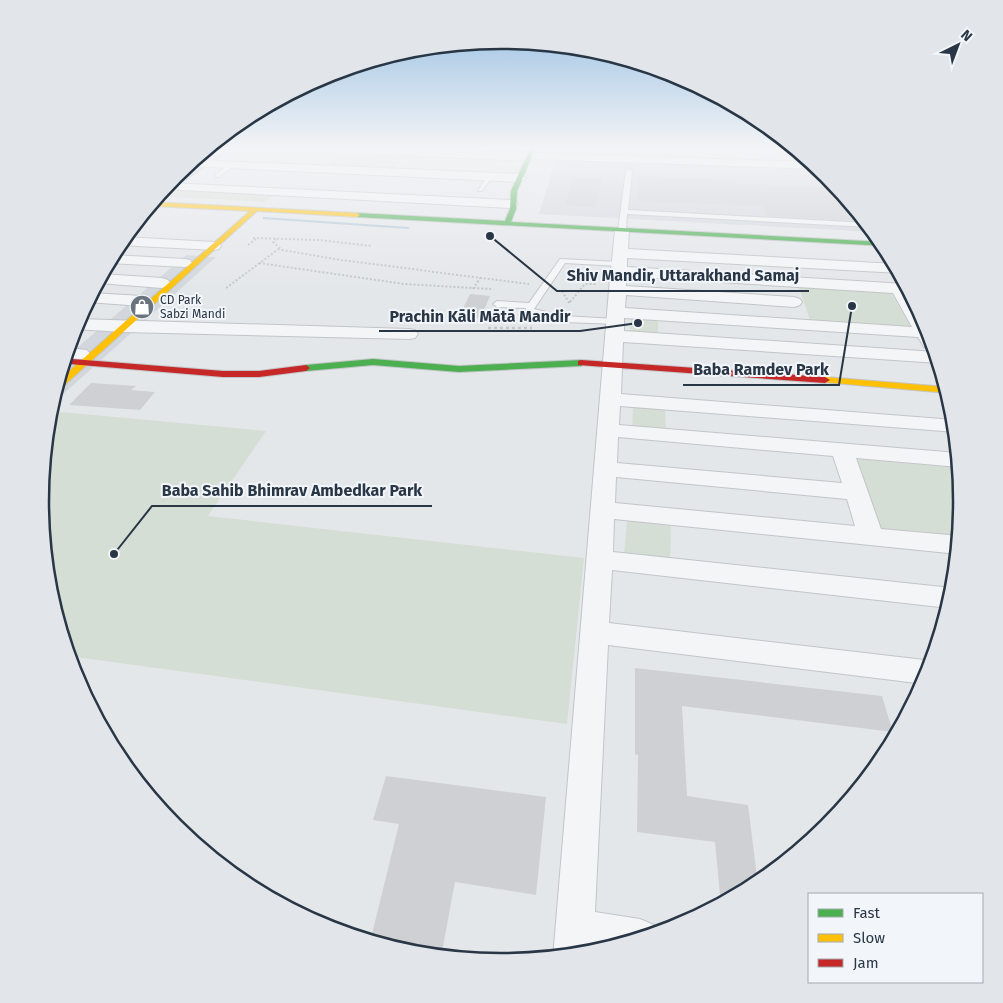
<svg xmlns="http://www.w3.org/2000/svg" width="1003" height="1003" font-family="'Fira Sans',sans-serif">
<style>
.built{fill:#d2d7dd}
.green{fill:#d5ded4}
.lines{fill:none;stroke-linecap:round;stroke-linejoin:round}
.stream{fill:#b0c7d7;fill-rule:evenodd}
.building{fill:#ced0d3}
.lane-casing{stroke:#c2c5c8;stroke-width:2}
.street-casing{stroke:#c2c5c8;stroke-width:2}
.fast-casing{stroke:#c2c5c8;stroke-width:2}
.slow-casing{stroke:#c2c5c8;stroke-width:2}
.jam-casing{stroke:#c2c5c8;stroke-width:2}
.path-far1{stroke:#c2c6c9;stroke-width:2;stroke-dasharray:2 2;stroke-linecap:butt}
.path{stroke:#c2c6c9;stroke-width:2.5;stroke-dasharray:3 3;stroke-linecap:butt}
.lane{fill:#f3f5f6;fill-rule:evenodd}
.street{fill:#f3f5f6;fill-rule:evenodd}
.fast{fill:#4caf50;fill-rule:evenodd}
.slow{fill:#ffc107;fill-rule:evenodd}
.jam{fill:#c62828;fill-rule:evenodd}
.labels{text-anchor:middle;stroke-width:4;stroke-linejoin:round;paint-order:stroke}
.far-poi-label{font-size:12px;fill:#283645;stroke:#f2f5f9;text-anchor:start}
.rim{fill:none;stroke:#283645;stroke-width:2.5}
.leader{fill:none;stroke:#283645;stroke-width:2}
.callout-dot{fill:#283645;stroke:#f2f5f9;stroke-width:2}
.callout-label{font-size:16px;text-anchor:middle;font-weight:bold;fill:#283645;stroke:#f2f5f9;stroke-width:4;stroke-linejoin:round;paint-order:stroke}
</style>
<rect width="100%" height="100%" fill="#e4e7ea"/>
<path class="built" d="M556,158L820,168L828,175L875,232L539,214Z
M186,255L216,257L51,405L65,358Z"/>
<path class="green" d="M341,152L405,154L391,171L325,168Z
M180,189L277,193L265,202L169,197Z
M798,285L890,291L911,327L810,320Z
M631,316L658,318V335L630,333Z
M633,404L665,406L666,432L632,429Z
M61,412L266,431L208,516L584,558L567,724L68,656L49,591L40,501L48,424Z
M856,459L960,468L963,502L959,538L881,531Z
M627,520L671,526L670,561L624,555Z"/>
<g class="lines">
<path class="stream" d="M228,149H232L162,197L159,196Z
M264,217L408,227L410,228L408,229L263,219V217Z"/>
</g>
<path class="building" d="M638,176L730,180V183L839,188L865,221L767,216L764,206L637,201Z
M573,177L602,178L595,207L565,205Z
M470,294L490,296L480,319L459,317Z
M91,383L136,386L131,390L155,392L140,410L69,405Z
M635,668L882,696L893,732L682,706L687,796L748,805L758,885L721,905L715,842L637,832L638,755L635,754Z
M386,776L546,797L536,895L455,882L441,957L411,954L370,942L399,824L373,820Z"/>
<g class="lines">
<g class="lane-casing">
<path id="lane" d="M229,164L234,165L219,177H215V175Z
M629,169L632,171L628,210L867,223L870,227L627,214L626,230L622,232L618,230L626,171Z
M487,176L492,177L482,191H478Z
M560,259L619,262L623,264L619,266L565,263L534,309L564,316L615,319L620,322L618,324L564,322L526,312V308L497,307L493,304L497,301L529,303Z"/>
</g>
<g class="street-casing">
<path id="street" d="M322,149H410L812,162L820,169L534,159L529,161L327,152Z
M194,160L520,174L526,178L520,182L187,166Z
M169,183L512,200L518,204L512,208L164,189Z
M622,226L629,230L628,249L896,264L900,273L627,258V267L906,284L911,293L909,294L928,325L935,347H924L918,337L624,318V331L936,352L939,363L623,342L621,394L955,420L956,432L620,406L619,425L958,453L959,467L856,458L881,529L960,536L958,554L614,519L613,552L952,588L954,589L949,608L612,570L609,623L933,661L925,684L608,645L595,912L640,919L654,925L658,934L599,952L593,951L591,954L553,958L609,290L615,230ZM627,276L893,293L912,327L625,308L626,295L794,307L800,305L802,302L800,299L794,297L626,286ZM618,437L833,456L842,483L617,463ZM616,477L847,499L855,526L615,503Z
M124,237L214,242L219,243L221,246L219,249L214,250L118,245Z
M113,255L185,259L190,260L192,263L190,266L185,267L108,263Z
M102,274L162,278L168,280L170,283L168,286L162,288L98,283Z
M92,293L142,296L148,298L150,301L148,304L142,306L87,302Z
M78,319L409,329L415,330L418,334L415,338L409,339L124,332L74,329Z
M68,348L87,350L90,354L87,358L81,359L65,358Z"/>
</g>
<g class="fast-casing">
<path id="fast" d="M530,149H535L517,191L516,209L511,222L883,242L886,246L357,217L354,215L357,213L505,221L510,209L511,191Z
M373,359L459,366L581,360L585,363L581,366L459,372L373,365L306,371L302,368L306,365Z"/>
</g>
<g class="slow-casing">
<path id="slow" d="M153,202L357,213L360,215L357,217L257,211L59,390L55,391L58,381L250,211L150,206Z
M825,377L947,387L948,393L822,382L820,380Z"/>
</g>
<g class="jam-casing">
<path id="jam" d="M72,359L223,371H259L306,365L310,368L306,371L259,377H223L69,364V360Z
M581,360L825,377L830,380L825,383L578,365V361Z"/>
</g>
<path class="path-far1" d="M253,238L318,240L372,246
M276,239L273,242L282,250L341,260L529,284
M248,245L256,239
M259,263L404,284L491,289
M226,288L280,248
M473,289L481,277
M562,291L570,304
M570,302L585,284H596"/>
<path class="path" d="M488,328H532"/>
<use href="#lane" class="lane"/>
<use href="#street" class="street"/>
<use href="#fast" class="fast"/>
<use href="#slow" class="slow"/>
<use href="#jam" class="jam"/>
</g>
<linearGradient id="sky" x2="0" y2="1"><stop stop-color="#91bce1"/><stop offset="0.51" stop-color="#f3f4f6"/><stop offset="1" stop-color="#f3f4f6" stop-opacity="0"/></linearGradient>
<rect width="1003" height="290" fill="url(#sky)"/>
<defs>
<g id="shop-disc" transform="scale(1.25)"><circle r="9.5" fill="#6a747f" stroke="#f2f5f9"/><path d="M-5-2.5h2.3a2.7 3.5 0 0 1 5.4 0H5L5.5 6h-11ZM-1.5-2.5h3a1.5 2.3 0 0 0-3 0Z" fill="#fff"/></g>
</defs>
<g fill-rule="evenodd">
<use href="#shop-disc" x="142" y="307"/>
</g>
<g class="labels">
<g class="far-poi-label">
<text x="160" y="304">CD Park<tspan x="160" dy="14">Sabzi Mandi</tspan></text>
</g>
</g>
<path d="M0 0H1003V1003H0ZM49 501a452 452 0 1 1 904 0a452 452 0 1 1-904 0Z" fill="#e2e6eb" fill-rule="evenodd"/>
<path class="rim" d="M49 501a452 452 0 1 1 904 0a452 452 0 1 1-904 0Z"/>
<path class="leader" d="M490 236L557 291H809M638 323L580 331H379M852 306L839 385H683M114 554L152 506H432"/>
<g class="callout-dot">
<circle cx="490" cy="236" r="5"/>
<circle cx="638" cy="323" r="5"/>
<circle cx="852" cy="306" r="5"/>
<circle cx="114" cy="554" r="5"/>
</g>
<g class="callout-label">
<text x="683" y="281">Shiv Mandir, Uttarakhand Samaj</text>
<text x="480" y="322">Prachin Kāli Mātā Mandir</text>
<text x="761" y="375">Baba Ramdev Park</text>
<text x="292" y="496">Baba Sahib Bhimrav Ambedkar Park</text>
</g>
<rect x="808" y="893" width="175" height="90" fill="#f2f5f9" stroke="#a1a9b1"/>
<rect x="818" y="909" width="25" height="8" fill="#4caf50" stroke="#a1a9b1"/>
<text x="853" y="918" font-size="15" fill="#283645">Fast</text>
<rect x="818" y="934" width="25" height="8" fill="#ffc107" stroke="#a1a9b1"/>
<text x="853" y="943" font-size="15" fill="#283645">Slow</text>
<rect x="818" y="959" width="25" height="8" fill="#c62828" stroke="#a1a9b1"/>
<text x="853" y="968" font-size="15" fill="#283645">Jam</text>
<g transform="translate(958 45) rotate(42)" stroke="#f2f5f9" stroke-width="4" paint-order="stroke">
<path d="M0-4L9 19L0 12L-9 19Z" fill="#283645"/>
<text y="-8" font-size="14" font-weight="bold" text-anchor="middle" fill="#283645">N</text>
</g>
</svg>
